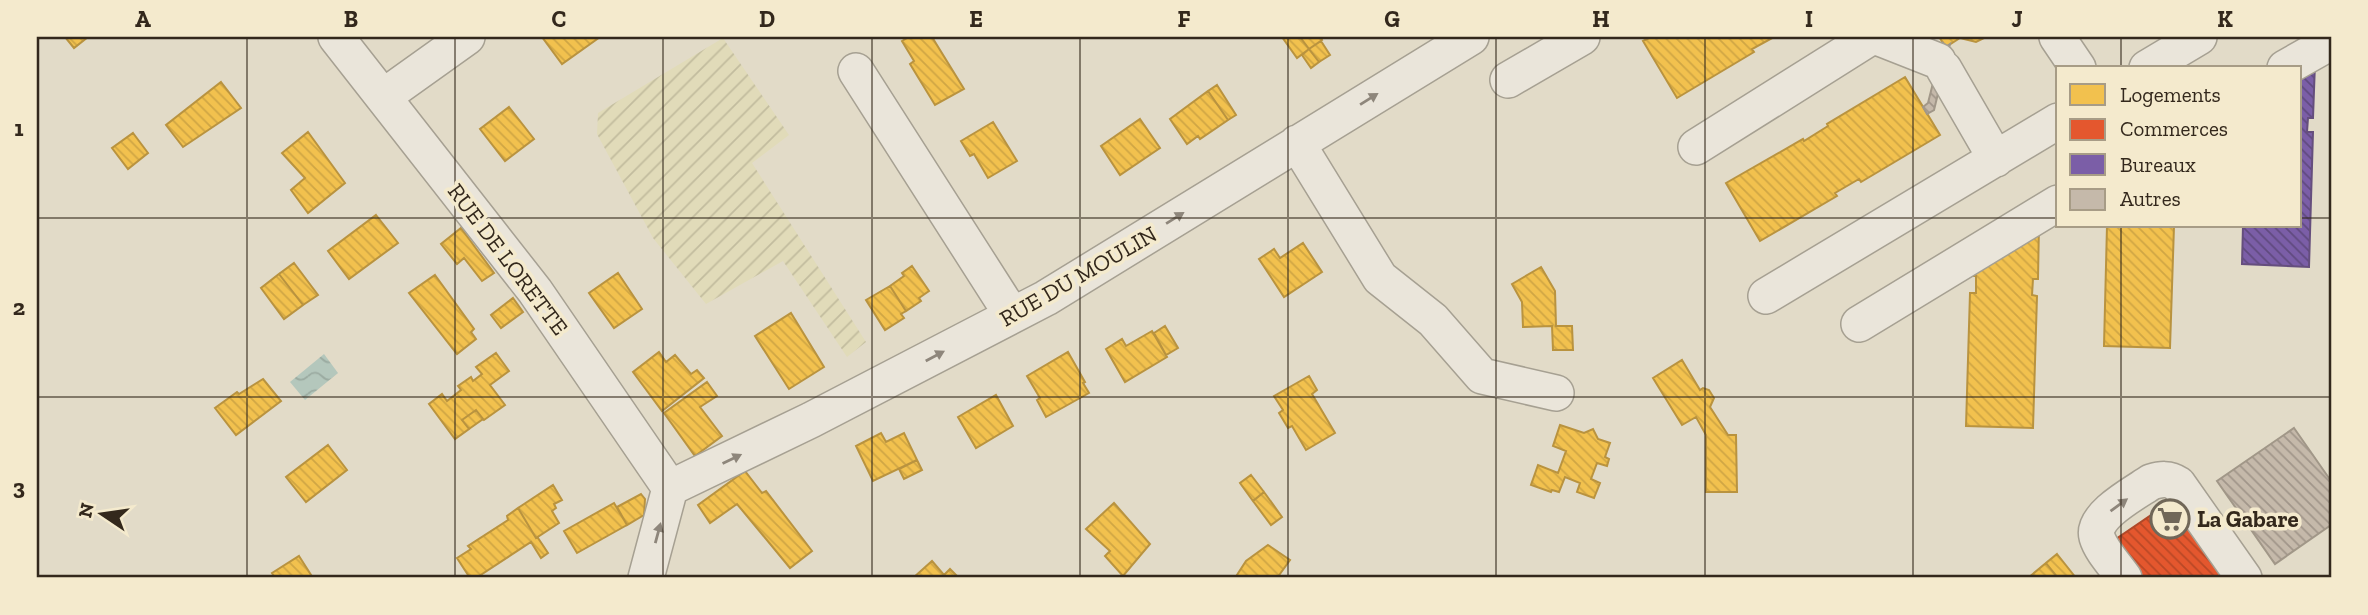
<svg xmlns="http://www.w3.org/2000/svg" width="2368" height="615" font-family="'Zilla Slab',serif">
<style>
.farmland{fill:url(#farmland-furrows)}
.water{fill:url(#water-waves)}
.homes{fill:url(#homes-back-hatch);stroke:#b9933f;stroke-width:2}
.shops{fill:url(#shops-back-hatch);stroke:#af4929;stroke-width:2}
.offices{fill:url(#offices-back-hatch);stroke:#654e7d;stroke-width:2}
.building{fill:url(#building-back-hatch);stroke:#a19788;stroke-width:2}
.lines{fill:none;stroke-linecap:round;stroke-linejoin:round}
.minor-casing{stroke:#a6a092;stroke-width:38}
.minor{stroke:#eae5da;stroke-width:35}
.oneway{fill:#8e867b}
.grid{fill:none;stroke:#33281c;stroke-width:2;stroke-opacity:0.55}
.labels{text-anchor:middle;stroke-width:7;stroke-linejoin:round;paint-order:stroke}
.street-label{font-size:23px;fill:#33281c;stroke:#f4eacd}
.poi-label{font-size:23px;font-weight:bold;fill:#33281c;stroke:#f4eacd;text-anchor:start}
.neatline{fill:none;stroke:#33281c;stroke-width:2.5}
.grid-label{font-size:23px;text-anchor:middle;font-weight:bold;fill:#33281c}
</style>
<defs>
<pattern id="farmland-furrows" width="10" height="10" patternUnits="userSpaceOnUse" patternTransform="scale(1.75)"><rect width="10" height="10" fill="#e1dbb9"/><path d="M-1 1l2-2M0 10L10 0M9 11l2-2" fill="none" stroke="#c2bc9e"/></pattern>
<pattern id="water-waves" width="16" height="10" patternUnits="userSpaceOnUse" patternTransform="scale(1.75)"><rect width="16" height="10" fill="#b4c7bc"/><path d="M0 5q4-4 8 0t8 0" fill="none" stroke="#9baba1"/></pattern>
<pattern id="homes-back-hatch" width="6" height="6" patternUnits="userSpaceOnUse" patternTransform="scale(1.75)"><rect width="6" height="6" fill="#f2c14e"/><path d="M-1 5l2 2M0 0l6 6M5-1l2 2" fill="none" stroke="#d0a644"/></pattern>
<pattern id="shops-back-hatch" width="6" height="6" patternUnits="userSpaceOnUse" patternTransform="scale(1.75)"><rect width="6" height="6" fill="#e4572e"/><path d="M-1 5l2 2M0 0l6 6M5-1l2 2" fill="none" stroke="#b94826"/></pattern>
<pattern id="offices-back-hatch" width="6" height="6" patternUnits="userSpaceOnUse" patternTransform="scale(1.75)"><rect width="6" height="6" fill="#7b5ea7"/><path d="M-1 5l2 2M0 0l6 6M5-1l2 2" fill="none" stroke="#604a7f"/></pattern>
<pattern id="building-back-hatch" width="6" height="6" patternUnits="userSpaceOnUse" patternTransform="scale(1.75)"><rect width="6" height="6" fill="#c5b9aa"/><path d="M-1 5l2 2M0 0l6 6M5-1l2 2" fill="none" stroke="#a1968a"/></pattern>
</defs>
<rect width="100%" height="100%" fill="#e2dbc8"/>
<path class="farmland" d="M723,38L789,135L752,163L866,342L847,357L783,261L706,304L653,238L597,134L598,113Z"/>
<path class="water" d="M324,354L338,373L305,400L290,382Z"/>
<path class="homes" d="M65,37H88L74,48Z
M542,37H600L562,64Z
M909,37H932L964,89L935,105L910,64L914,61L902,41Z
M1282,37H1300L1309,49L1297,58Z
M1300,37H1320L1322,40L1309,49Z
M1651,37H1774L1752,49L1754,52L1677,98L1643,41Z
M1939,37H1986L1976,42L1960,38L1946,47Z
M1321,41L1330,55L1319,62L1309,49Z
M1309,49L1319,62L1311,68L1302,55Z
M1905,77L1940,135L1861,182L1859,179L1835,193L1837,196L1760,241L1726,183L1803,139L1804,141L1828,126L1827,124Z
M221,82L241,108L183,147L166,125Z
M1217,85L1236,115L1228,120L1208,91Z
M1208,91L1228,120L1200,139L1198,136L1187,144L1170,119Z
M509,107L534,139L505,161L480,129Z
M1140,119L1160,148L1120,175L1101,146Z
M993,122L1017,161L988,178L974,154L970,156L961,141Z
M308,132L345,183L308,213L291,190L305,178L282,153Z
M133,133L148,153L128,169L112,148Z
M376,215L398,243L349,279L328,251Z
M2039,225L2038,279H2033L2032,295L2037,296L2033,428L1966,426L1970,293H1976V276H1971V264Z
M2107,226H2174L2170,348L2104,346Z
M461,228L494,273L482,281L464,258L457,264L441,244Z
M1303,243L1322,272L1284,297L1259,259L1274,249L1280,258Z
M294,263L318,295L303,305L279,274Z
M912,266L929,291L919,298L921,301L906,311L890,286L904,276L902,273Z
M1541,267L1555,291L1556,326H1572L1573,350H1553L1552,326L1523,327L1522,302L1512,284Z
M618,273L642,309L614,328L589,293Z
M279,274L303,305L284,319L261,288Z
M435,275L474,329L471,332L476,339L457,354L409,293Z
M890,286L906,311L901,314L904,318L885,330L866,300Z
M513,298L523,312L501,328L491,315Z
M791,313L824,367L789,389L755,336Z
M1165,326L1178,348L1166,355L1154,333Z
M1152,331L1167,357L1125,382L1106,349L1122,339L1126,346Z
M659,352L666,362L675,355L691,374L697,370L704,378L662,411L633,372Z
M1068,352L1085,382L1083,383L1089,393L1046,417L1037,400L1040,398L1027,376Z
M496,353L509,371L490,385L505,405L484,420L476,410L462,420L469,429L455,439L429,404L442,394L447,401L461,390L458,386L471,377L473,381L482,374L476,367Z
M1682,360L1700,390L1703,388L1709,390L1714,398L1710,407L1728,435H1736L1737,492H1706V435L1696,417L1682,425L1653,378Z
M1309,376L1317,390L1312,394L1335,433L1306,450L1292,426L1288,428L1279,413L1283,410L1274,396Z
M263,379L281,401L236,435L215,408L237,392L239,394Z
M707,382L717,396L700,407L722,436L695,456L664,413Z
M996,395L1013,426L976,448L958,417Z
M476,410L483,419L469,429L462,420Z
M1560,425L1584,433L1593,429L1598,439L1610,443L1605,457L1609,459L1607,466L1597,463L1591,479L1600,483L1594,498L1577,492L1580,483L1565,477L1559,492L1552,490L1551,492L1531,485L1538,465L1558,473L1566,451L1553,446Z
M881,433L886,442L904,433L917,460L873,481L856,446Z
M328,445L347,470L306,502L286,477Z
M917,460L922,470L904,479L899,469Z
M745,471L762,493L766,491L812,551L790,568L737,504L710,523L698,505Z
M1251,475L1264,492L1253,501L1240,483Z
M553,485L562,500L554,504L556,508L552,511L559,523L536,538L518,508Z
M1264,492L1282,517L1271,525L1253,501Z
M641,494L645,499L644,515L627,525L617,507Z
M614,503L627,525L577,553L564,531Z
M1114,503L1150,544L1123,576L1105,556L1110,551L1086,529Z
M518,508L536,538H538L548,553L541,558L531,542L476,578H470L457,558L471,549L468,546L508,520L507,516Z
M1268,545L1290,560L1277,578H1235L1246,561Z
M2057,554L2076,578H2058L2046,563Z
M299,556L313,578H275L272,573Z
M932,561L944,575L950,569L959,578H913Z
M2046,563L2058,578H2028Z"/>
<path class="shops" d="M2179,496L2237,578H2139L2113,541Z"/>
<path class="offices" d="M2315,63L2313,118H2308L2307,132H2313L2309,267L2242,264L2243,226H2300V72Z"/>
<path class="building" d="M1943,43L1946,47L1950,44L1934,110L1927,114L1923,107L1928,103Z
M2294,428L2331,481V525L2275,564L2217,481Z"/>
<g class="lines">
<g class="minor-casing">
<path id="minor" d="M336,37L535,291L670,488
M1877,37L1938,61
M2057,37L2078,68
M2147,68L2199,37
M2285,68L2331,42
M1944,69L1996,159
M856,71L1012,315
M1508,80L1582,37
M383,97L467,37
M1297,143L1380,278L1433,320L1482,376L1556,393
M1696,147L1871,37
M1766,296L2058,121
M1859,324L2058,203
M670,488L811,420L1046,298L1471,37
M646,578L670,488
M2124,578C2116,566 2101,551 2097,537C2091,516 2135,493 2151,482C2161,479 2169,478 2178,484L2244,578"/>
</g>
<use href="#minor" class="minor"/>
</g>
<defs><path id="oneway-solid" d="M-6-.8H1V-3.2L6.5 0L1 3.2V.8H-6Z" transform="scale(1.75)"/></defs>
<g class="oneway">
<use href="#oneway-solid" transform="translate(1369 99) rotate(-32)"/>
<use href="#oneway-solid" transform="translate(1175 218) rotate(-32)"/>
<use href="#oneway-solid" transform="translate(935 356) rotate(-28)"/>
<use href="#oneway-solid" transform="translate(732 459) rotate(-26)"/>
<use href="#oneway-solid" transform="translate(2119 505) rotate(-36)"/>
<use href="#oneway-solid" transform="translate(658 533) rotate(-75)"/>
</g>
<path class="grid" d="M247,37V578M455,37V578M663,37V578M872,37V578M1080,37V578M1288,37V578M1496,37V578M1705,37V578M1913,37V578M2121,37V68M37,218H2058M2300,218H2331M2121,226V578M37,397H2331"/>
<defs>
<g id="supermarket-ring" transform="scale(2.0125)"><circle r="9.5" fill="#f4eacd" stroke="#706758" stroke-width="1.5"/><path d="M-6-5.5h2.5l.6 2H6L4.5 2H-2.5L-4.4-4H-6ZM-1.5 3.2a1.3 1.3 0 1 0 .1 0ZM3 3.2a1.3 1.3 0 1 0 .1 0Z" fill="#706758"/></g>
</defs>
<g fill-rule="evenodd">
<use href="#supermarket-ring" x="2170" y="519"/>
</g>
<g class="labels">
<g class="street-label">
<text transform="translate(508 259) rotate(53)" y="8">RUE DE LORETTE</text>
<text transform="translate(1078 276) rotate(-30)" y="8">RUE DU MOULIN</text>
</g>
<g class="poi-label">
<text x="2197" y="527">La Gabare</text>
</g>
</g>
<rect width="2368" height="615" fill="none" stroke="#f4eacd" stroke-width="77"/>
<rect x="2056" y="66" width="245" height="161" fill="#f4eacd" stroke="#a79c86" stroke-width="2"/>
<rect x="2070" y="84" width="35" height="21" fill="#f2c14e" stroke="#a79c86" stroke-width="2"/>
<text x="2120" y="102" font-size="21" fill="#33281c">Logements</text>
<rect x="2070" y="119" width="35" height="21" fill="#e4572e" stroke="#a79c86" stroke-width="2"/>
<text x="2120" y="136" font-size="21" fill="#33281c">Commerces</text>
<rect x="2070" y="154" width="35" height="21" fill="#7b5ea7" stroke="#a79c86" stroke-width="2"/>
<text x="2120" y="172" font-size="21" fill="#33281c">Bureaux</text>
<rect x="2070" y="189" width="35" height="21" fill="#c5b9aa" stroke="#a79c86" stroke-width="2"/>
<text x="2120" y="206" font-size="21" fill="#33281c">Autres</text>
<g transform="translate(102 514) rotate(283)" stroke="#f4eacd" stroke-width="5" paint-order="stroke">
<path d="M0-5L12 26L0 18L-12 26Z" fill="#33281c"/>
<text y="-10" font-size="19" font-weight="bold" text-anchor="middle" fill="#33281c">N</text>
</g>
<rect x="38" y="38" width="2292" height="538" class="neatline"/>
<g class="grid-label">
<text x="143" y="27">A</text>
<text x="351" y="27">B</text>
<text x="559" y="27">C</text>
<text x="767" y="27">D</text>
<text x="976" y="27">E</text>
<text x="1184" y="27">F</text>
<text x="1392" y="27">G</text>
<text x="1601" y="27">H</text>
<text x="1809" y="27">I</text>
<text x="2017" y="27">J</text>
<text x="2225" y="27">K</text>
<text x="19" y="136">1</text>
<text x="19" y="315">2</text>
<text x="19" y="495">3</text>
</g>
</svg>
